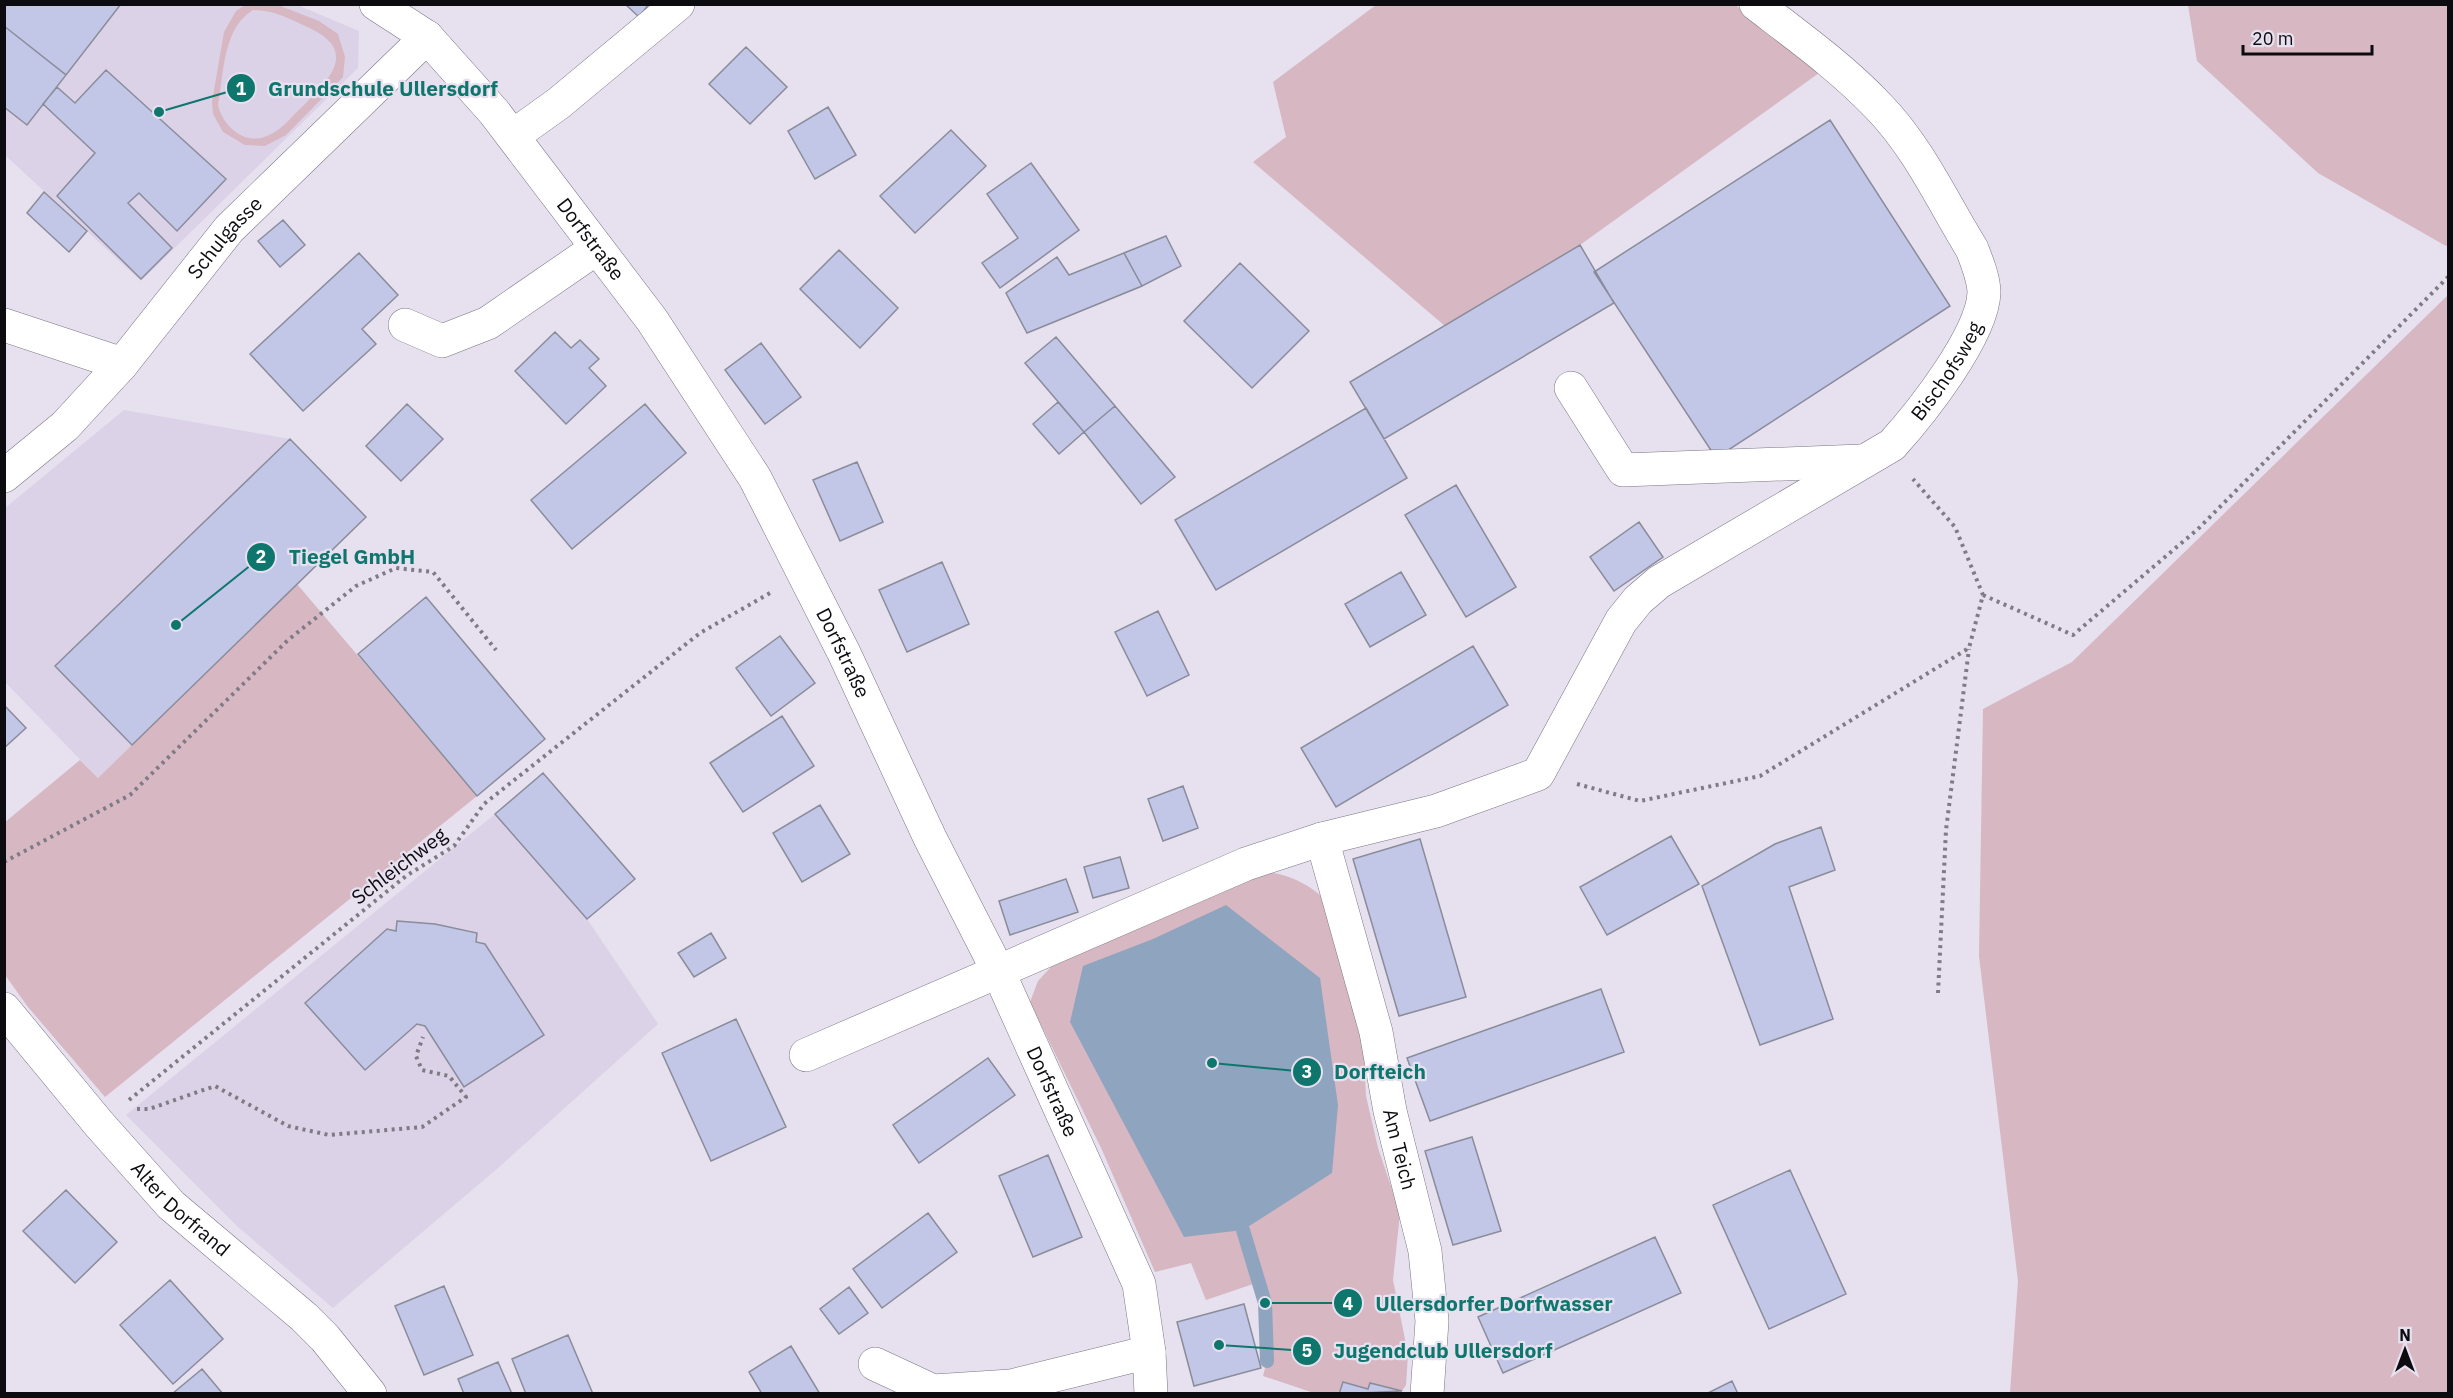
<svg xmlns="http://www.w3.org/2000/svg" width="2453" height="1398" font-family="'IBM Plex Sans',sans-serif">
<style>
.built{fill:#dbd2e8}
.green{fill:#d7b7c2;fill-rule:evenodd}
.water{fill:#8fa4be}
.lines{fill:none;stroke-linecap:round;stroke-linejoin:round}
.stream{stroke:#8fa4be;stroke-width:14}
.building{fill:#c2c7e8;stroke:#8a8c9a;stroke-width:1.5}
.minor-casing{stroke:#7b7583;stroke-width:34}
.path{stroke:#7f7b85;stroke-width:4;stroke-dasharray:3 4.5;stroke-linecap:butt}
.minor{stroke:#fff;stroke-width:33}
.labels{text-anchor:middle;stroke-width:4.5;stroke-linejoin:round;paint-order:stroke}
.street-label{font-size:20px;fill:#0c0b0f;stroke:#e6e0ef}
.leader{fill:none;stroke:#0f766e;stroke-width:2}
.callout-dot{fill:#0f766e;stroke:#e6e0ef;stroke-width:2}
.mark-label{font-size:18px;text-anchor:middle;font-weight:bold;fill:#fff}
.callout-label{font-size:21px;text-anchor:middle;font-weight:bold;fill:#0f766e;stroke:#e6e0ef;stroke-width:4.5;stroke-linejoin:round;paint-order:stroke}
</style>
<rect width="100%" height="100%" fill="#e6e0ef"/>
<path class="built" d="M4,5H297L359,31L358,68L141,281L5,155Z
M124,410L290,439L366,517L98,778L5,682V508Z
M495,814L587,919L658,1024L498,1168L333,1308L238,1227L126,1115Z"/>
<path class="green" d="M245,5H278L319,21L338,34L345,57L343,77L286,135L265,146L245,145L223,132L213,114L212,102L224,32L236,11ZM253,10C273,10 288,18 305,26C359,49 332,77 304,105C293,115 283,129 269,135C246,147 223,127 218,105C224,72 223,28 253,10Z
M1376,5H1735L1826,68L1580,245L1445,326L1253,162L1286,137L1273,82Z
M2188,5H2448V244L2446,246L2318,173L2197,61Z
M2448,295V1393H2010L2018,1281L1979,956L1983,709L2072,662Z
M297,584L477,796L105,1097L28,1007L5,975L4,823L80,760L98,778Z
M1271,873C1287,874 1310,885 1321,896L1363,1040L1366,1096L1378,1148L1400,1213L1393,1280L1408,1354L1406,1385L1402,1391L1370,1383L1368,1389L1343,1382L1339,1393H1314L1263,1376C1272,1347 1268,1311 1259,1282L1206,1300L1191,1263L1155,1272L1102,1150L1030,1002L1038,981L1051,967L1238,880Z"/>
<path class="water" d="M1226,905L1320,978L1338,1105L1332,1173L1243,1230L1184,1237L1070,1022L1083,966L1153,939Z"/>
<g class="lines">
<path class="stream" d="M1243,1230L1265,1303L1267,1361"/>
</g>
<path class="building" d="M4,4H121L66,75L4,26Z
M625,4H649L639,17Z
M4,26L66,75L27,125L4,107Z
M746,47L787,87L750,124L709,84Z
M106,70L226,179L177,231L139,193L128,203L172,248L141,279L57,196L95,153L43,104L57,87L75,103Z
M828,107L856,155L815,179L788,131Z
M1830,120L1950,306L1716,458L1594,272Z
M951,130L986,166L915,233L880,196Z
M1031,163L1079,230L1000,288L982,263L1018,238L987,194Z
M44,192L87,231L69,252L27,213Z
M283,220L305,245L280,267L258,241Z
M1166,236L1181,266L1142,286L1124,253Z
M1580,245L1614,303L1384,439L1350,382Z
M839,250L898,308L860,348L800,289Z
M359,253L398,295L362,329L376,344L303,411L250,354Z
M1124,253L1142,286L1027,333L1006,293L1057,257L1069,275Z
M1240,263L1309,331L1252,388L1184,321Z
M555,332L571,348L580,340L599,359L589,368L606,386L566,424L515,371Z
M1056,337L1115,406L1084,432L1025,363Z
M761,343L801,397L765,424L725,370Z
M1058,402L1084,432L1059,454L1033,424Z
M407,404L443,439L401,481L366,446Z
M645,404L686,453L572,549L531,500Z
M1115,406L1175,477L1141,504L1084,432Z
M1366,408L1407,478L1216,590L1175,520Z
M290,439L366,517L132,745L55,666Z
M857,462L883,522L840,541L813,480Z
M1456,485L1516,587L1466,617L1405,515Z
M1639,522L1663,557L1614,591L1590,557Z
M942,562L969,624L907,652L879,590Z
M1401,572L1426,615L1370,647L1345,604Z
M426,597L545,739L477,796L358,654Z
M1158,611L1189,675L1147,696L1115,632Z
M780,636L815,683L771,716L736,668Z
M1473,646L1508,705L1336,807L1301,748Z
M4,705L26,728L4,748Z
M782,716L814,766L743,812L710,763Z
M543,773L635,879L587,919L495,814Z
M1183,786L1198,828L1163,841L1148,799Z
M820,805L850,854L802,882L773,833Z
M1821,827L1835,870L1789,887L1833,1019L1760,1045L1702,886L1775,844Z
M1671,836L1699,884L1607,935L1580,887Z
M1420,839L1466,997L1399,1016L1353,859Z
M1120,857L1129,888L1093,898L1084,867Z
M1066,879L1078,912L1010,935L999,901Z
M397,921L435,924L477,933L476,942L485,944L544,1035L464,1087L425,1026L417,1024L365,1070L305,1003L387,929L396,931Z
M711,933L726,958L694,977L678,953Z
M1601,989L1624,1052L1430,1121L1407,1058Z
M736,1019L786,1127L711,1161L662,1053Z
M988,1058L1015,1095L919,1163L893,1125Z
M1472,1137L1501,1231L1453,1245L1425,1151Z
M1048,1155L1082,1237L1033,1257L999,1176Z
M1790,1170L1846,1294L1769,1329L1713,1205Z
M66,1190L117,1242L75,1283L23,1231Z
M928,1213L957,1252L882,1308L853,1269Z
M1655,1237L1681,1293L1503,1373L1478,1317Z
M170,1280L223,1339L173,1384L120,1325Z
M444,1286L473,1355L424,1375L395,1306Z
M849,1287L868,1313L839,1334L820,1309Z
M1244,1304L1261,1368L1194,1386L1177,1322Z
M568,1335L593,1394H526L512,1359Z
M791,1346L820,1394H762L749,1372Z
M498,1362L512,1394H464L458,1379Z
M202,1369L223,1394H172Z
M1732,1381L1738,1394H1706Z
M1343,1382L1368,1389L1370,1383L1402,1391L1339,1394Z"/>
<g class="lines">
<g class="minor-casing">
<g id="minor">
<path id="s1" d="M376,4L427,37L494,112L652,320L755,478L844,653L930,838L999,973L1139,1284L1149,1352L1151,1394"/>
<path d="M513,136L559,103L678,4"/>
<path d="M4,325L122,364"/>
<path d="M405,325L442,341L488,323L597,248"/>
<path d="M1571,388L1623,470L1861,461"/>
<path id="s2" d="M4,476L65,426L122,364L229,229L427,37"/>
<path id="s3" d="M1322,839L1376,1032L1390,1111L1425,1251L1432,1321L1427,1394"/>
<path id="s4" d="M4,1009L99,1124L171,1205L304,1317L325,1338L370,1394"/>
<path id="s5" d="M806,1055L1246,864L1322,839L1436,811L1538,774L1621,621L1638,600L1659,582L1892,445C1921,413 1982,336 1984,293C1984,279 1977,262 1972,249C1943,202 1918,147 1879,107C1842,68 1799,37 1756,4"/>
<path d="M875,1364L933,1391L1011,1386L1149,1352"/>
</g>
</g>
<path class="path" d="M1983,595L2073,635L2198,529L2448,277
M1577,784L1640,801L1760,776L1969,648L1983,595L1955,527L1913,479
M4,862L130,795L288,640L356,586L396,568L433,572L496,650
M1938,993L1946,830L1969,649
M129,1100L406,876L454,846L484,804L700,633L770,593
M137,1109H149L215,1086L288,1126L329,1135L422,1127L466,1097L449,1076L422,1070L416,1056L423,1037"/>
<use href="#minor" class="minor"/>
</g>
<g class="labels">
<g class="street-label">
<text dy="7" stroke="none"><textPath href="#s2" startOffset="326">Schulgasse</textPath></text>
<text dy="7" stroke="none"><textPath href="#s1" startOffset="321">Dorfstraße</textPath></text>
<text dy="7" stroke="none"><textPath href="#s5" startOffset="1377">Bischofsweg</textPath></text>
<text dy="7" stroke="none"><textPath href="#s1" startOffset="807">Dorfstraße</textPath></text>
<text transform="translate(399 866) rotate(-37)" y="7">Schleichweg</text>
<text dy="7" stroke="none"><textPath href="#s1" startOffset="1293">Dorfstraße</textPath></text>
<text dy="7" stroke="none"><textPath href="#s3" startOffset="320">Am Teich</textPath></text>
<text dy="7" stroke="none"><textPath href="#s4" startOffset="267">Alter Dorfrand</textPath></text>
</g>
</g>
<path class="leader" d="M159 112L241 88M176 625L261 557M1212 1063L1307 1072M1265 1303L1348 1303M1219 1345L1307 1351"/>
<g class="callout-dot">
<circle cx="159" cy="112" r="6"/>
<circle cx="176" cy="625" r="6"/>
<circle cx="1212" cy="1063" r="6"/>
<circle cx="1265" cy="1303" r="6"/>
<circle cx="1219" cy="1345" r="6"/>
<circle cx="241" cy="88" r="15"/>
<circle cx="261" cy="557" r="15"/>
<circle cx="1307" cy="1072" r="15"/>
<circle cx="1348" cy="1303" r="15"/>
<circle cx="1307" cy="1351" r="15"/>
</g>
<g class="mark-label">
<text x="241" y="95">1</text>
<text x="261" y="563">2</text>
<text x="1307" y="1078">3</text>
<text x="1348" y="1310">4</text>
<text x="1307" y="1357">5</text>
</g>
<g class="callout-label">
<text x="383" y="96">Grundschule Ullersdorf</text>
<text x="352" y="564">Tiegel GmbH</text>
<text x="1380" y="1079">Dorfteich</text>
<text x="1494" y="1311">Ullersdorfer Dorfwasser</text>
<text x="1443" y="1358">Jugendclub Ullersdorf</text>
</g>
<rect width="2453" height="1398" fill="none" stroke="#0c0b0f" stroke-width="12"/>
<g transform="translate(2405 1350)" stroke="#e6e0ef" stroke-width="4.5" paint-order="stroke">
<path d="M0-4.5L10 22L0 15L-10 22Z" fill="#0c0b0f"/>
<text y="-9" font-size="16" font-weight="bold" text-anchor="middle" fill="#0c0b0f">N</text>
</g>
<path d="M2243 45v9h129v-9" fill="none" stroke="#0c0b0f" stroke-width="3"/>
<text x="2252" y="45" font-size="18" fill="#0c0b0f" stroke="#e6e0ef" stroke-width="4.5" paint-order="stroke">20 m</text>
</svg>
